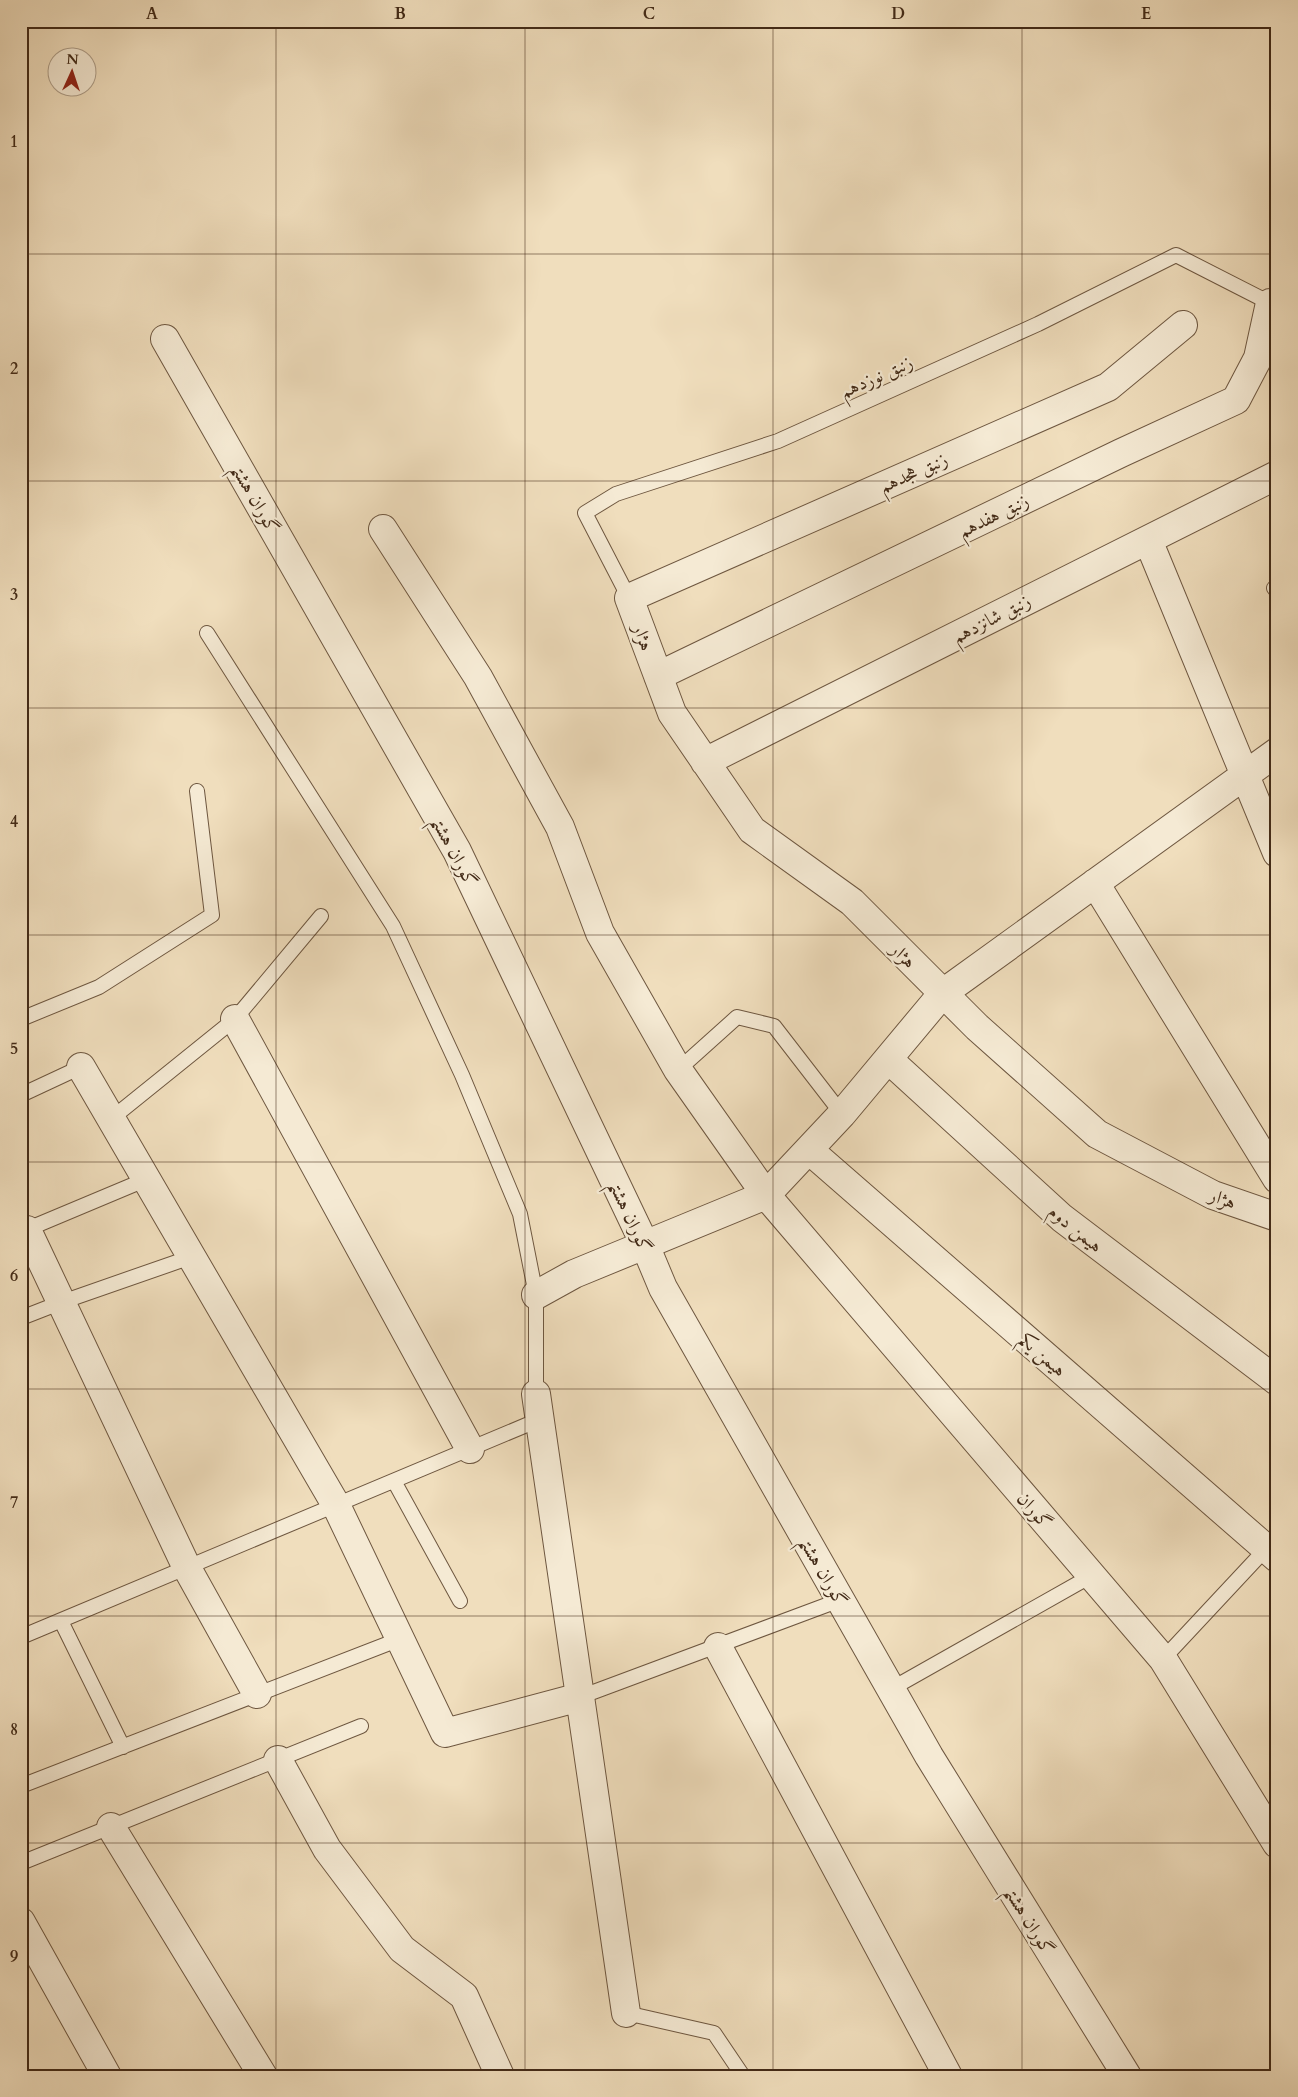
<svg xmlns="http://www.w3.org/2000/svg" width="1298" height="2097" font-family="Cardo,Amiri,serif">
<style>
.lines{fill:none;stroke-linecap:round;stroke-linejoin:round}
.service-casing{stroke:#6e5740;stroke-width:16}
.minor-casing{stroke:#6e5740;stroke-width:30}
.service{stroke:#f5ead4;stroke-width:14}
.minor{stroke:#f5ead4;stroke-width:28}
.grid{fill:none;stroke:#422a17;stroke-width:1;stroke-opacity:0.55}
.labels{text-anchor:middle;stroke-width:4.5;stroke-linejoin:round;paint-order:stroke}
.street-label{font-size:19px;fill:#422a17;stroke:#f5ead4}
.neatline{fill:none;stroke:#422a17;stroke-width:2}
.grid-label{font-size:16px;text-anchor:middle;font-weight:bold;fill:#422a17}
</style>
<rect width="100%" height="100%" fill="#f0debd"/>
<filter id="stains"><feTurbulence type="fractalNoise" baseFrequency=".004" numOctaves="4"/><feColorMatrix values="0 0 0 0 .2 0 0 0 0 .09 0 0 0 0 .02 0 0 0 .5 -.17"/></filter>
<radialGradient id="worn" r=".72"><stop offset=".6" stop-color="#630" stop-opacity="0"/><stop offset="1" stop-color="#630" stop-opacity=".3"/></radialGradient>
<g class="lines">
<g class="service-casing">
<path id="service" d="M1277,587L1274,588L1277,592
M629,598L585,513L616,494L778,441L1038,324L1176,255L1274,305
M21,1019L99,987L212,915L197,791
M678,1070L737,1017L774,1026L842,1114
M21,1095L81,1067
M111,1119L235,1019L321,916
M23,1231L147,1179
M21,1318L62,1302L191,1257
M394,1481L460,1601
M61,1621L123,1747
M21,1637L536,1421V1295L520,1214L462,1075L393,926L207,633
M1163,1659L1277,1537
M891,1689L1091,1576
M580,1697L840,1600
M21,1786L400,1639
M21,1863L361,1726
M626,2013L714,2033L743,2076"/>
</g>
<g class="minor-casing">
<path id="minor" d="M1183,325L1108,387L629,598L672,713L752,830L852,902L977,1027L1097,1134L1213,1195L1277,1217
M165,339L457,851L645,1245L663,1288L929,1756L1127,2076
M383,529L478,677L560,827L600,933L678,1070L766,1195L1163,1659L1277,1844
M1148,540L1277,853
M658,676L1121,453L1236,400L1258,358L1270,303
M705,762L1277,475
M1095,883L1277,1179
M235,1019L470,1449
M888,1059L1062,1218L1277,1381
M81,1067L336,1505L445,1733L580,1697
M809,1150L1277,1558
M27,1230L187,1568L257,1694
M536,1295L574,1274L766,1195L842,1114L943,993L1277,752
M536,1394L626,2013
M718,1647L948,2076
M278,1760L327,1849L402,1949L464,1996L500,2076
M111,1827L263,2076
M21,1922L107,2076"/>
</g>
<use href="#service" class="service"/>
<use href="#minor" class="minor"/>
</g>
<path class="grid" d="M276,21V2076M525,21V2076M773,21V2076M1022,21V2076M21,254H1277M21,481H1277M21,708H1277M21,935H1277M21,1162H1277M21,1389H1277M21,1616H1277M21,1843H1277"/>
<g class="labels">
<g class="street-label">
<text transform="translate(876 376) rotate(-24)" y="7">زنبق نوزدهم</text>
<text transform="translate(913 472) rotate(-24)" y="7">زنبق هجدهم</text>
<text transform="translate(256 498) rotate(60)" y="7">گوران هشتم</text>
<text transform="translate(993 515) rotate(-26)" y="7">زنبق هفدهم</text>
<text transform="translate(991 618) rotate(-27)" y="7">زنبق شانزدهم</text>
<text transform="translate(644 637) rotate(70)" y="7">هژار</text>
<text transform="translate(455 851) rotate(62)" y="7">گوران هشتم</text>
<text transform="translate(904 955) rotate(45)" y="7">هژار</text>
<text transform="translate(1223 1198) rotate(21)" y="7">هژار</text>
<text transform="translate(631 1216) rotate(65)" y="7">گوران هشتم</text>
<text transform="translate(1076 1228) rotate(39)" y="7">هیمن دوم</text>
<text transform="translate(1043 1354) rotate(41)" y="7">هیمن یکم</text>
<text transform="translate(1035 1510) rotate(49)" y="7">گوران</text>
<text transform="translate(824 1571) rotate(60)" y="7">گوران هشتم</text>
<text transform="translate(1030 1920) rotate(58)" y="7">گوران هشتم</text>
</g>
</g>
<rect width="1298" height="2097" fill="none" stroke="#f0debd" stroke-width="55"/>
<g transform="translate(72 72) rotate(3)"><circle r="24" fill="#f5ead4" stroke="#ad9d88"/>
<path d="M0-4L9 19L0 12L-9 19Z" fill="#8f2418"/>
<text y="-8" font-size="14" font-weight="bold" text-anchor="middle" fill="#422a17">N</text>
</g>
<rect x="28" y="28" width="1242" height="2042" class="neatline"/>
<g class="grid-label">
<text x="152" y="19">A</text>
<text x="400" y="19">B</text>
<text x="649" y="19">C</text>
<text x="898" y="19">D</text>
<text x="1146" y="19">E</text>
<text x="14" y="147">1</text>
<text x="14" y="374">2</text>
<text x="14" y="600">3</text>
<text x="14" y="827">4</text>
<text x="14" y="1054">5</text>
<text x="14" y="1281">6</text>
<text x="14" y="1508">7</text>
<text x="14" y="1735">8</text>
<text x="14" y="1962">9</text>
</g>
<rect width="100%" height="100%" filter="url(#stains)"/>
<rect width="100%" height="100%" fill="url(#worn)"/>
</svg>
